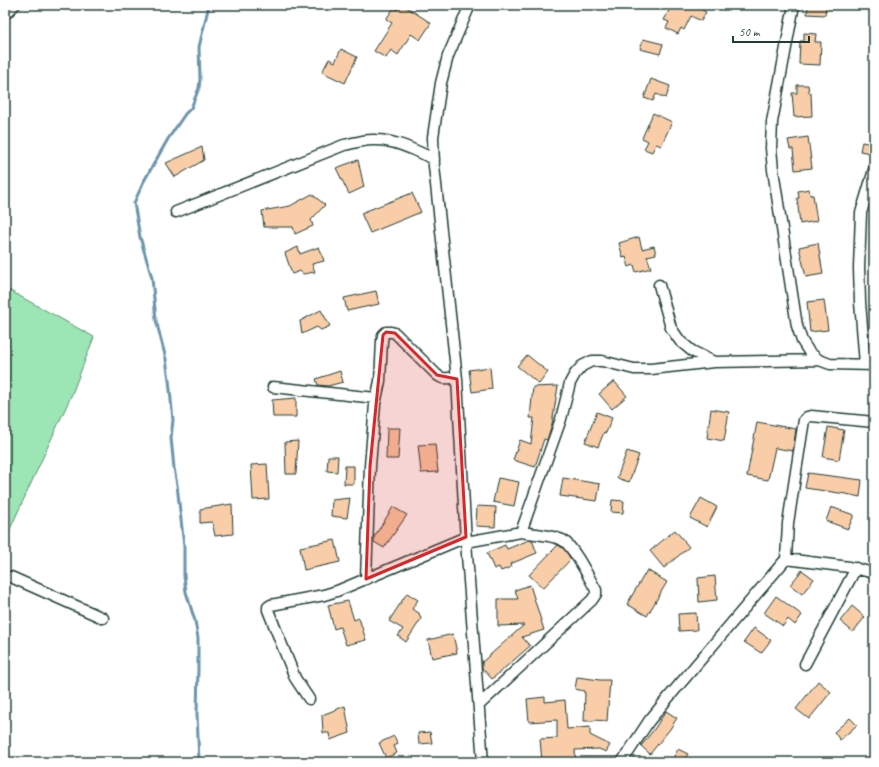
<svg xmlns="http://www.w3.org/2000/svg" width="879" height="767" font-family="Caveat,sans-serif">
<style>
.green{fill:#9ce5b4;stroke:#5e9174}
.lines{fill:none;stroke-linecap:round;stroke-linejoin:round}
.stream{stroke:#6b95ab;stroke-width:3}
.building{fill:#f9cda8;stroke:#1f3d34}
.lane-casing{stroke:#1f3d34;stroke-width:8}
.street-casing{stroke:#1f3d34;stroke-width:13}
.lane{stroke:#fff;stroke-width:5}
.street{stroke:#fff;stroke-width:10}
.marked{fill:#d62828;fill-opacity:0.2;stroke:#d62828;stroke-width:3;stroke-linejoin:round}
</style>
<rect width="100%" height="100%" fill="#fff"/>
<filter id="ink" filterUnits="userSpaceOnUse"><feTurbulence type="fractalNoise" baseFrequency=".025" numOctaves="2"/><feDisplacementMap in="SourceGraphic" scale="8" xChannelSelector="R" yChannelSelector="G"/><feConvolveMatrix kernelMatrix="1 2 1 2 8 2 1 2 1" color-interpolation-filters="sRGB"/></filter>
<g filter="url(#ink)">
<path class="green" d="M5,288L94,337L72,394L5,540Z"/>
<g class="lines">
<path class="stream" d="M199,762L197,714L198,668V638L195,621L186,592L184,576V546L177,485L174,468L171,438L173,420L169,380L166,359L156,320L152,278L140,237L134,203L144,181L168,139L185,114L191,108L199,88L200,79L199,47L209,5"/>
</g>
<path class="building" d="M400,5H403L431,23L420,40L411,34L398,55L391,50L386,58L374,51L392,23L386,19L394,8L397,10Z
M672,5H693L706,12L701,21L691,16L684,30L681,28L678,34L666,28L669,22L664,20Z
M808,5H826L825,15L807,14Z
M804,33L816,34L815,42H821L820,65L799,64L800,41H804Z
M643,39L663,44L660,54L640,49Z
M341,49L357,57L345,83L322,72L329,59L335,62Z
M651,79L670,86L666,98L656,94L653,101L644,98Z
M797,85H808L809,93H811L812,116L794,117L792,93H797Z
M653,113L672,122L661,146L656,144L652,152L644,149L648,141L642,138Z
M808,137L812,168L795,170L793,149H790L788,140Z
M862,142L872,144L870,153L860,151Z
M202,147L204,160L175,177L166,163Z
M358,160L364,187L349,194L336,168Z
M809,189L810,195H813L817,221L800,224L797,198H799L798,191Z
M412,193L421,212L370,233L361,213Z
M312,194L325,205L311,220L313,226L295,234L293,227H264L262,211L290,206Z
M639,237L642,249L654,246L656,254L647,256L651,268L636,272L634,265L629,267L626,257L623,258L619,243Z
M818,243L823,274L806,277L799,247Z
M298,247L300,254L319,247L324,261L312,264L315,272L303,274L300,271L292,274L285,253Z
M376,291L379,304L347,311L344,298Z
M824,300L828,330L810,332L807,302Z
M321,310L330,326L321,330L317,327L302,334L300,321Z
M527,355L548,372L539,384L517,366Z
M490,367L492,389L472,392L469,370Z
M340,371L343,382L328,386L318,385L316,379Z
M614,381L627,396L612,409L599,394Z
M558,386L552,424L547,440L544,439L535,467L513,460L520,440L531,444L534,418H530L533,387Z
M296,398V417H273L272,400Z
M711,409L729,412L724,441L707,438Z
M597,412L612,418L606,433L604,432L598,447L585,442Z
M757,422L796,429L793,451L775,448L768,480L747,476Z
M828,427L844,430L839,460L823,457Z
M387,428H400L398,459H386Z
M298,441L296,474H286L285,442Z
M435,444L438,472L421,473L418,445Z
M627,451L639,455L629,482L617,478Z
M328,456H338L337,472L327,471Z
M267,464L269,499L253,500L251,465Z
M345,466H354V484H344Z
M808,473L862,480L860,497L846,494L805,488Z
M498,478L519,482L514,506L493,502Z
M563,478L600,484L597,501L560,496Z
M350,498L347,518L331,516L332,500Z
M701,498L717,507L707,527L690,518Z
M612,500L624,501L623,513L611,512Z
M232,504L233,534L215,536L212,522L200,523V509Z
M477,506L496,507L495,527L476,526Z
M393,507L407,515L384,548L374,542V537Z
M831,507L854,515L848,529L826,521Z
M675,530L689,547L664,568L650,551Z
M335,540L340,562L304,570L300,547Z
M529,540H532L537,553L510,564L511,567L501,571L499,567L494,569L487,553L505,545L507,549Z
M558,545L564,549L571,559L543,588L529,575Z
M647,570L667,582L647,616L627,604Z
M802,570L814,579L802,594L790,585Z
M715,576L717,600L699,602L698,578Z
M530,585L544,630L522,637L530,646L492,679L482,668V662L524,625L498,626V599H518L515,590Z
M407,593L418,600L412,609L419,613L421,619L406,642L398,636L403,629L389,621Z
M776,596L802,615L795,625L788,619L783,626L764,613Z
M348,601L354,620L359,618L366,640L346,645L340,627L334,629L328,605Z
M852,606L865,617L853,632L840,621Z
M696,613L697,630L679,631L678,614Z
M754,628L771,640L761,653L744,642Z
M453,634L457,653L432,658L428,640Z
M577,677L600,680H610L607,721L594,720V721H584L585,693H584V691L575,689Z
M818,681L831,692L809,719L796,709Z
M545,697V702L565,700L567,729L590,727V735L610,745L606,752L599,749L575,750L576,762H557V761L542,762L540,739L557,738V720L529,722L527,699Z
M345,706L350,733L330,740L329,733H323L322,715Z
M666,711L677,718L670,729L650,754L641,746L655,728Z
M850,718L857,725L840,740L834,732Z
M430,732L432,743L419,744L418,733Z
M394,736L398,744L394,746L397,753L386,758L379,743Z
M678,749L688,754L683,762H671Z"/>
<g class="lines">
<g class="lane-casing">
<path id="lane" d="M5,18L18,5"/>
</g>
<g class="street-casing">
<path id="street" d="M470,5L448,56L441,83L433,137L434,166L457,379L466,542L483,762
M794,5L772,122L771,148L773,170L797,326L802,341L809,352L819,360L830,364L874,365
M176,212L344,145C354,143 365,139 375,140C396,140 416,151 434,159
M659,285L671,328L680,341L692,351L714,362L819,360
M865,364L860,302L859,268L861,213L874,170
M273,387L376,398
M466,542L521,532L561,419L570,383L575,374L582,366L592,361H602L634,369H651L714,362
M786,559L788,523L804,420L807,417L811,416L874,422
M5,578L7,577H11L103,618
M366,579L370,466L375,404L380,381L382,341L383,335L386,332H391L395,333L437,375C443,380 449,378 456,377
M805,664L856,568
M309,699L295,678L292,670L268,610V607L271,605L324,595L337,591L466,537
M479,705L592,600L596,594V590C589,578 575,549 564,541C555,535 532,534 521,532
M622,762L649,721L668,698L786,559L849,567L874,573"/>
</g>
<use href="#lane" class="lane"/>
<use href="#street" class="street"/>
</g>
</g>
<path class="marked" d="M386,332L395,333L437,375L457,379L466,537L366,579L370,466L383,335Z"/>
<rect width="879" height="767" fill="none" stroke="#fff" stroke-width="20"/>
<rect x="10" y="10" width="859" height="747" fill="none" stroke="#1f3d34" stroke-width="1.5" filter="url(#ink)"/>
<path d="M733 36v6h76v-6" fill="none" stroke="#1f3d34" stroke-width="2"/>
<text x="739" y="36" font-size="12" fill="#1f3d34" stroke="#ffffff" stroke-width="3" paint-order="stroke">50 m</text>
</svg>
